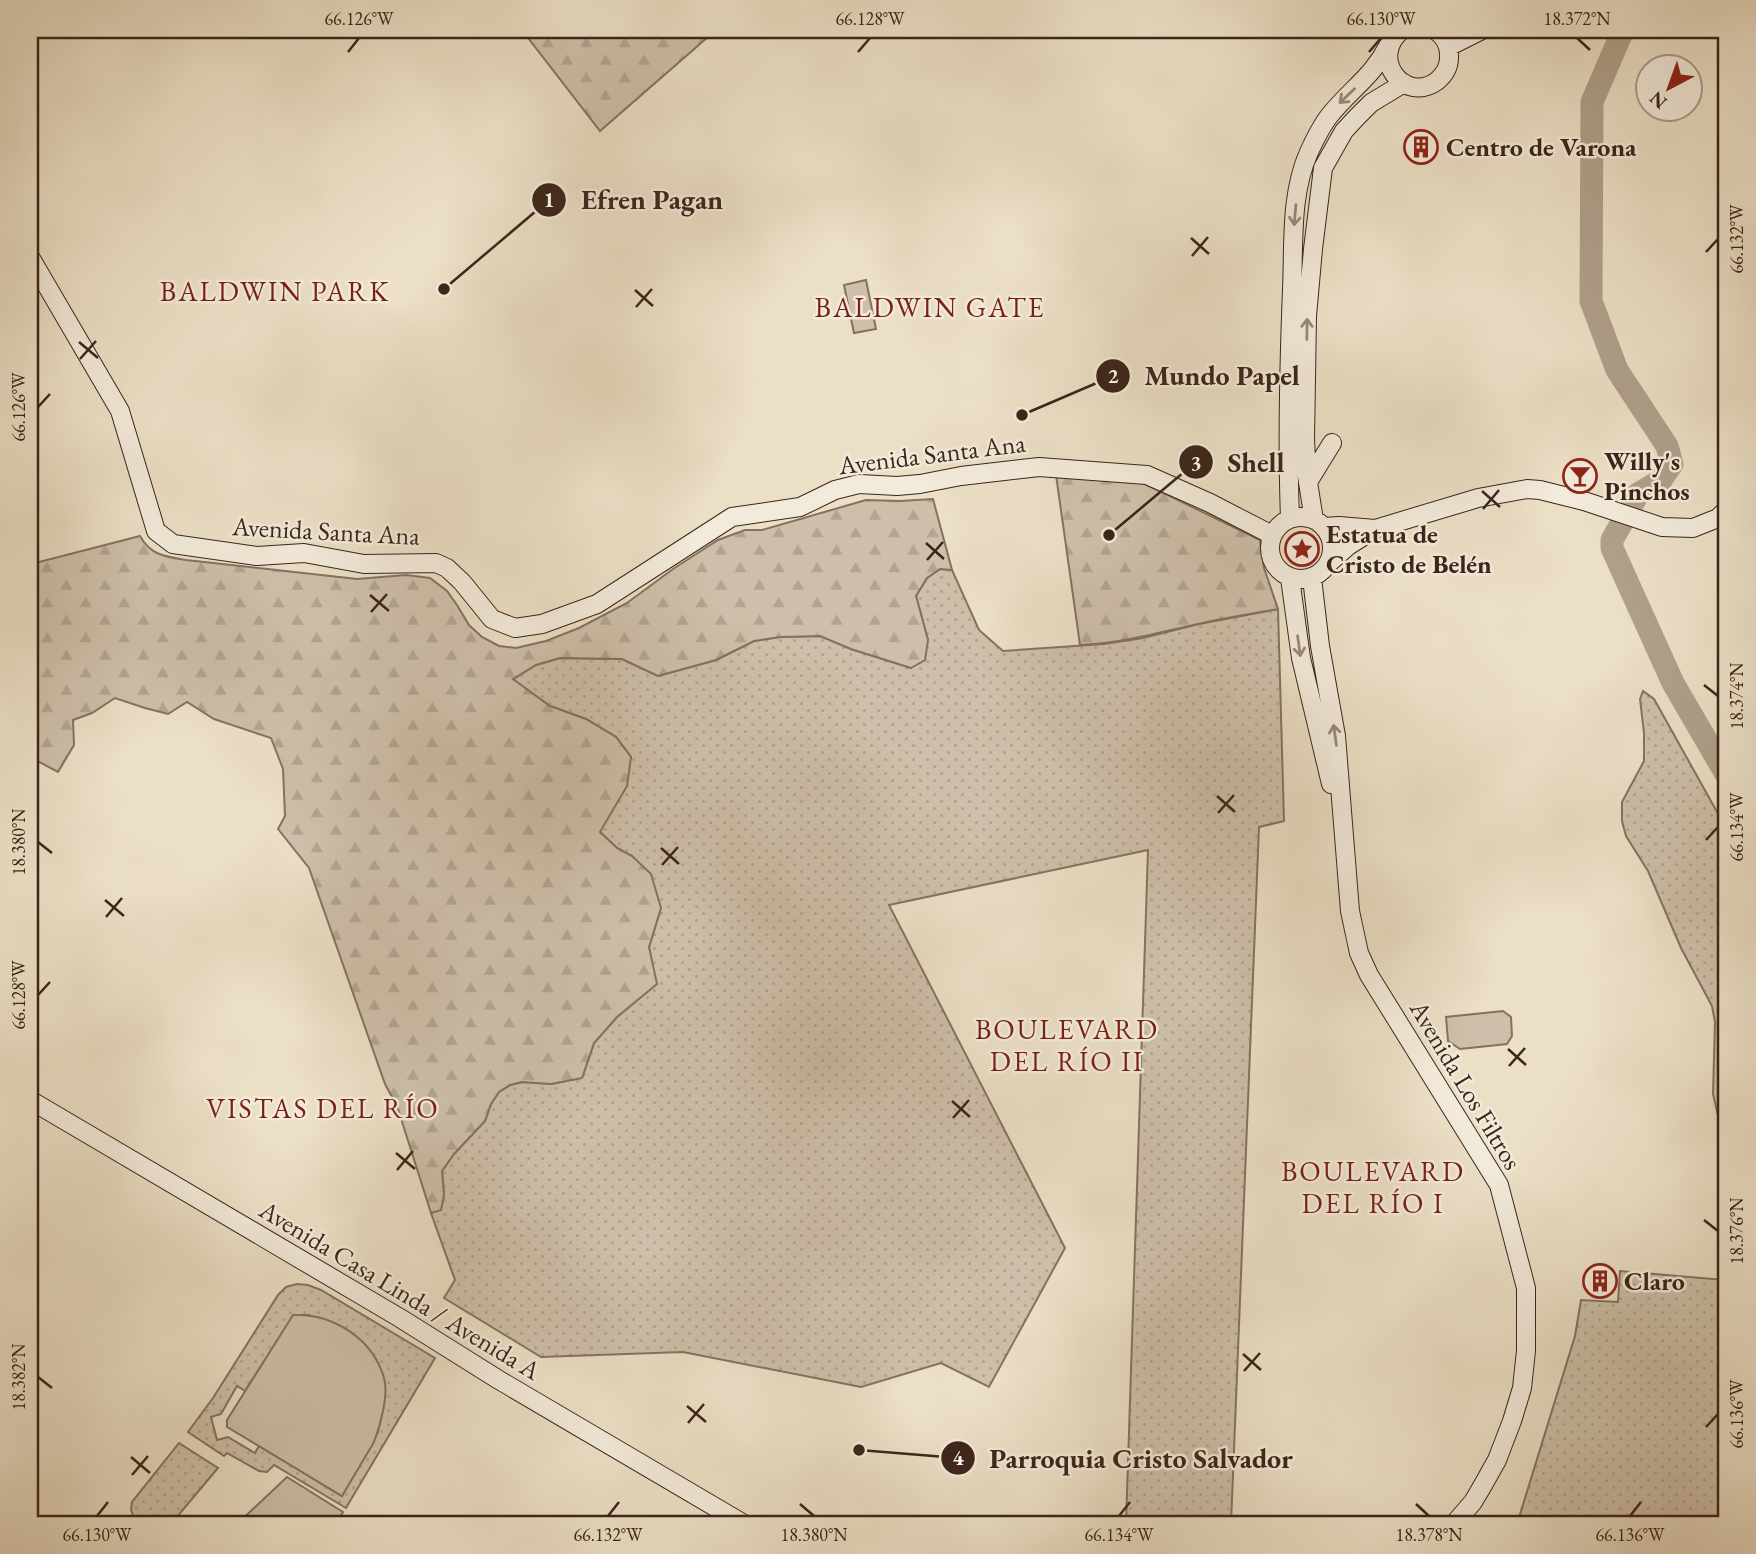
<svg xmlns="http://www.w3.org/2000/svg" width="1756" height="1554" font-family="'EB Garamond',serif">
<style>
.grass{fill:url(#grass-dots);stroke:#847261;stroke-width:2;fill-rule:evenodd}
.forest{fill:url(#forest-firs);stroke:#847261;stroke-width:2}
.pitch{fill:#cdbfa9;stroke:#847261;stroke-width:2}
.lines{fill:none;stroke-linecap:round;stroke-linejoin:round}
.river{stroke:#afa08b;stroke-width:23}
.secondary-casing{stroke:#3b2519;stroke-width:20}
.secondary{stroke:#f2eada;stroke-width:18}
.oneway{stroke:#96887a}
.ticks{fill:none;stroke:#3b2519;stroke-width:2.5}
.labels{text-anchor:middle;stroke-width:5;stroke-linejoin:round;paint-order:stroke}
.poi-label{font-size:26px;font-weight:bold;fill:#3b2519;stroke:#f2eada;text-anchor:start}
.street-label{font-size:26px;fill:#3b2519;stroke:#f2eada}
.neighbourhood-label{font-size:28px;letter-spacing:2px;fill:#7a1f14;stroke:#f2eada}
.leader{fill:none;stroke:#3b2519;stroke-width:2.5}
.callout-dot{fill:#3b2519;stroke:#f2eada;stroke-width:2.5}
.mark-label{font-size:21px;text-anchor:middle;font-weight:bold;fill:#fff}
.callout-label{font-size:28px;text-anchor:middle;font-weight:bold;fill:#3b2519;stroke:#f2eada;stroke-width:5;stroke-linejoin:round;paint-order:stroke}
.neatline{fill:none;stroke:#3b2519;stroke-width:2.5}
.ticks-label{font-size:18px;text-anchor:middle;fill:#3b2519}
</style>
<defs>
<pattern id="grass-dots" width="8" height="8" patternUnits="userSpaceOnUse" patternTransform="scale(1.75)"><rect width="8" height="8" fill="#cdbfa9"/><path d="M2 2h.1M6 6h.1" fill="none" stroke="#b1a491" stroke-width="1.8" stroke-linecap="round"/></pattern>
<pattern id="forest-firs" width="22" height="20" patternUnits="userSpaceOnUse" patternTransform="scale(1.75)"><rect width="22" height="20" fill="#cdbfa9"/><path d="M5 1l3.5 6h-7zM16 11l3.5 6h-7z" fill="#b1a491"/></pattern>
</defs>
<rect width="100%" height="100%" fill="#ebdfc6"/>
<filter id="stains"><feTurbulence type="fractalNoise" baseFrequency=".00286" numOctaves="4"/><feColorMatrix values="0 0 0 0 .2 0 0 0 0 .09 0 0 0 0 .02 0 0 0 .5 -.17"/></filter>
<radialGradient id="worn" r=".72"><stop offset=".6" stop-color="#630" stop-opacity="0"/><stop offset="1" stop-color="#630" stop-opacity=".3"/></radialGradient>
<path class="grass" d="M940,569L952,570L979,630L1003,651L1104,644L1143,638L1199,624L1278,609L1284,821L1259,827L1231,1524H1126L1148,850L889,905L1065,1248L989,1387L941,1363L861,1387L683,1352L541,1357L444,1298L455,1280L431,1213L441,1209L444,1195L442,1171L454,1154L485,1121L491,1104L499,1092L510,1085L523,1082L551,1084L582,1078L594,1043L617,1017L656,984L649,947L661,908L632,856L617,848L600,832L631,757L616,737L586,719L550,706L512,680L536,665L560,658L622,659L658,676L716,660L754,641L780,637L821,636L851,649L911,668L928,640L916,596L927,578Z
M1643,691L1654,699L1726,828V1151L1713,1094L1715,1022L1712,1006L1681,948L1648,871L1626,836L1622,821V802L1644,761V733L1640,699Z
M1726,1266V1524H1517L1575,1336L1581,1300L1618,1302L1620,1271L1724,1280Z
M297,1284L308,1285L321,1290L435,1358L346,1508L274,1465L267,1472L259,1471L227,1453L224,1456L188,1432L213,1398L278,1295L286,1287ZM294,1315H309L368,1349L379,1366L385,1387L381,1417L378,1432L342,1496L259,1446L255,1453L228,1437L217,1440L211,1417L221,1414L237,1386L245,1391Z
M179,1443L218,1468L171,1524H136L131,1510L132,1502Z"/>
<path class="forest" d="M522,30H716L600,131Z
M1056,475L1143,483L1260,540L1264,568L1278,609C1251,614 1224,618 1198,624C1158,633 1121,643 1080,645Z
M933,499L952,570L940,569L927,578L916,596L928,640L925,660L911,668L851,649L820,636L780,637L754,641L716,660L658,676L622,659L560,658L536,665L513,679L550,706L586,719L616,737L631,757L627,786L600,832L617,848L632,856L651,874L661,908L649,947L657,984L617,1017L594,1043L582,1078L551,1084L522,1082L510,1085L499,1092L491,1104L485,1121L454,1154L442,1171L444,1195L441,1210L431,1213L397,1106L385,1084L309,868L278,829L285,816L283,769L271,738L214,719L187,702L168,714L145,708L115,698L92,713L73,720L74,745L58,772L30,757V589L35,563L140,536C150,555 166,557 186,560L357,579L406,575L430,578L447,591L457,605L469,625L482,637L499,646L516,648L546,641L579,628L627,603L673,569L718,540L745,530H762L866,500L900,501Z"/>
<path class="pitch" d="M866,280L876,329L854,333L844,285Z
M1503,1011L1511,1017L1512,1036L1507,1044L1460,1049L1448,1041L1446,1017Z
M293,1315C333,1313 373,1339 384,1378C389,1395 380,1426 374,1442L342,1496L227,1427V1420Z
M287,1477L343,1512L336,1524H237Z"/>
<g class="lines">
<path class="river" d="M1623,30L1592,102L1591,301L1617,370L1667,446L1672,464L1661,480L1638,494L1612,540V548L1673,683L1726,774"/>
<g class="secondary-casing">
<path id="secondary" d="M1402,30C1368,57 1404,105 1437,81C1444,75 1449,67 1449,58C1450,46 1444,36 1435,30
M1448,47L1482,30
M30,257L120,411L156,531L173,544L257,556L304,553L364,564L436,563L447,568L462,582L492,619L515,628L542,624L597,604L732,517L800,507L835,490L859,484L897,486L920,484L961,476L1039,467L1147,475L1210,503L1272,535
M1308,482L1332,443
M1270 548a31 31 0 1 1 62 0a31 31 0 1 1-62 0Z
M1290,518C1287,442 1289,365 1292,289C1294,244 1290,194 1309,152C1315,139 1321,126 1330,115C1350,90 1373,76 1388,46
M1314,520L1307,476L1305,440L1307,316L1313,249L1323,168L1344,131L1357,117L1371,103L1404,83
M1324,527L1339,526L1375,529
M1330,562L1348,546L1375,529L1478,498L1527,489L1540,490L1584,501L1662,527L1693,528L1718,518L1726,510
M1290,578L1301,658L1331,784
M1312,578L1320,646L1336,736L1350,911L1359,953L1369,975L1499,1185L1526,1288V1351L1522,1388L1512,1421L1497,1460L1483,1485L1473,1502L1454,1524
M30,1100L400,1318L499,1380L744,1524"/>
</g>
<use href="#secondary" class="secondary"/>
</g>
<defs><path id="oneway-shaft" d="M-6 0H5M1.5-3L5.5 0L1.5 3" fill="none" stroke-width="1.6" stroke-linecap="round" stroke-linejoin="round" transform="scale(1.75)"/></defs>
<g class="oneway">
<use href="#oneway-shaft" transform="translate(1347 96) rotate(136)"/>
<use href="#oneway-shaft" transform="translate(1295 215) rotate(95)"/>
<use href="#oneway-shaft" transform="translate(1307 329) rotate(-89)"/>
<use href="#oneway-shaft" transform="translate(1299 646) rotate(82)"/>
<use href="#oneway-shaft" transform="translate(1335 735) rotate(-98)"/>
</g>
<path class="ticks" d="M1577,38L1590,50M348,52L359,38M858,52L870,38M1369,52L1381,38M1191,238L1209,254M1706,252L1718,239M1192,256L1208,237M635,290L653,306M636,307L652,289M79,342L98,358M80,359L96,341M38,407L50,394M1482,491L1500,507M1483,509L1499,490M926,543L944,559M927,560L943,542M370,595L389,611M371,612L387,594M1704,685L1718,696M1217,796L1235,812M1218,813L1234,795M1706,840L1718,827M38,842L52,853M661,848L679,864M662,865L678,847M105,900L124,916M106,917L122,898M38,995L50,982M1508,1049L1526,1065M1509,1066L1525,1048M952,1101L970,1117M953,1118L969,1100M396,1153L415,1169M397,1170L413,1151M1704,1220L1718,1231M1243,1354L1261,1370M1244,1371L1260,1353M38,1377L52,1388M687,1406L706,1422M688,1423L704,1404M1706,1427L1718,1414M131,1457L150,1473M132,1475L148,1456M800,1504L814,1516M1416,1504L1429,1516M97,1516L108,1502M608,1516L619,1502M1119,1516L1130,1502M1630,1516L1641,1502"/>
<defs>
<g id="building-ring" transform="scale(1.75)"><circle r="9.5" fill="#f2eada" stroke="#8f2418" stroke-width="1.5"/><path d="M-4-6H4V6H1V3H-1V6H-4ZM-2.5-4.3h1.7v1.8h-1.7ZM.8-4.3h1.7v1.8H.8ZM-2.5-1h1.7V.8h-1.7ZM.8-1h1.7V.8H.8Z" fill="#8f2418"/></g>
<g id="bar-ring" transform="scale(1.75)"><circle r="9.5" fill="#f2eada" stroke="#8f2418" stroke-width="1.5"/><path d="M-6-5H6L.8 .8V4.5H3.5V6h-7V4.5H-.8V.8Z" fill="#8f2418"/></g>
<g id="sight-ring" transform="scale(1.75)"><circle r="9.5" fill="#f2eada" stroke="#8f2418" stroke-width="1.5"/><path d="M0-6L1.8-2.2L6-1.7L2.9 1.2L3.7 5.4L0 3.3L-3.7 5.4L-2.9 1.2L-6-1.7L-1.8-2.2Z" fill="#8f2418"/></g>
</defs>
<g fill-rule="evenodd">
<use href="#building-ring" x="1421" y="147"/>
<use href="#bar-ring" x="1580" y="476"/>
<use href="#sight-ring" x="1302" y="549"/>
<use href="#building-ring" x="1600" y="1281"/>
</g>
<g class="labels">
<g class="poi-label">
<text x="1446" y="156">Centro de Varona</text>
<text x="1604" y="470">Willy's<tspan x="1604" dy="30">Pinchos</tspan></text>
<text x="1326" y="543">Estatua de<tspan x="1326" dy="30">Cristo de Belén</tspan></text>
<text x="1624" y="1290">Claro</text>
</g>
<g class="street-label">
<text transform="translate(932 454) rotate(-7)" y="9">Avenida Santa Ana</text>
<text transform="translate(326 531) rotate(3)" y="9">Avenida Santa Ana</text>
<text transform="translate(1466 1085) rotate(59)" y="9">Avenida Los Filtros</text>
<text transform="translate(400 1290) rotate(31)" y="9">Avenida Casa Linda / Avenida A</text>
</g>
<g class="neighbourhood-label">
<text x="275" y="301">BALDWIN PARK</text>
<text x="930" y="317">BALDWIN GATE</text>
<text x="1067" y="1039">BOULEVARD<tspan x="1067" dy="32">DEL RÍO II</tspan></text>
<text x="323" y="1118">VISTAS DEL RÍO</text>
<text x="1373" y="1181">BOULEVARD<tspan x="1373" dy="32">DEL RÍO I</tspan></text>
</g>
</g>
<path class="leader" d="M444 289L549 200M1022 415L1113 376M1109 535L1196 462M859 1450L958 1458"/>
<g class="callout-dot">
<circle cx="444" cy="289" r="7"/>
<circle cx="1022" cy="415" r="7"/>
<circle cx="1109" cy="535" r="7"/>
<circle cx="859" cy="1450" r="7"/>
<circle cx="549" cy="200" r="18"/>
<circle cx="1113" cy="376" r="18"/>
<circle cx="1196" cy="462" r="18"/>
<circle cx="958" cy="1458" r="18"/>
</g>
<g class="mark-label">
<text x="549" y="207">1</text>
<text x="1113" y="383">2</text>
<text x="1196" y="470">3</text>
<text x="958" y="1465">4</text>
</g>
<g class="callout-label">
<text x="652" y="209">Efren Pagan</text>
<text x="1222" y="385">Mundo Papel</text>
<text x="1256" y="472">Shell</text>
<text x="1141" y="1468">Parroquia Cristo Salvador</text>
</g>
<rect width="1756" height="1554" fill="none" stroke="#ebdfc6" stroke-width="77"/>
<g transform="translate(1669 88) rotate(221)"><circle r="33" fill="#f2eada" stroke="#a99b8d" stroke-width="2"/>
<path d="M0-5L12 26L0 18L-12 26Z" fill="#8f2418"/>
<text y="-10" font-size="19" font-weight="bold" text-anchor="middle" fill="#3b2519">N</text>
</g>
<rect x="38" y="38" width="1680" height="1478" class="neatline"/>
<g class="ticks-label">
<text x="359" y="25">66.126°W</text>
<text x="870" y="25">66.128°W</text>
<text x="1381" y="25">66.130°W</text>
<text x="1577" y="25">18.372°N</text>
<text transform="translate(1737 239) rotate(-90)" y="6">66.132°W</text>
<text transform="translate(19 407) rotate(-90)" y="6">66.126°W</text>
<text transform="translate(1737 696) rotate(-90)" y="6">18.374°N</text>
<text transform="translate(1737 827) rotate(-90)" y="6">66.134°W</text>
<text transform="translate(19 842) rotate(-90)" y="6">18.380°N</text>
<text transform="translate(19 995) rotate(-90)" y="6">66.128°W</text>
<text transform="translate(1737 1231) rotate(-90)" y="6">18.376°N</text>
<text transform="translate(19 1377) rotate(-90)" y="6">18.382°N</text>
<text transform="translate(1737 1414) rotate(-90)" y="6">66.136°W</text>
<text x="97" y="1541">66.130°W</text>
<text x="608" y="1541">66.132°W</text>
<text x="814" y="1541">18.380°N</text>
<text x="1119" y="1541">66.134°W</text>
<text x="1429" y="1541">18.378°N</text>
<text x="1630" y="1541">66.136°W</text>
</g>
<rect width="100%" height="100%" filter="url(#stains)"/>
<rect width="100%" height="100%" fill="url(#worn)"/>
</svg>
